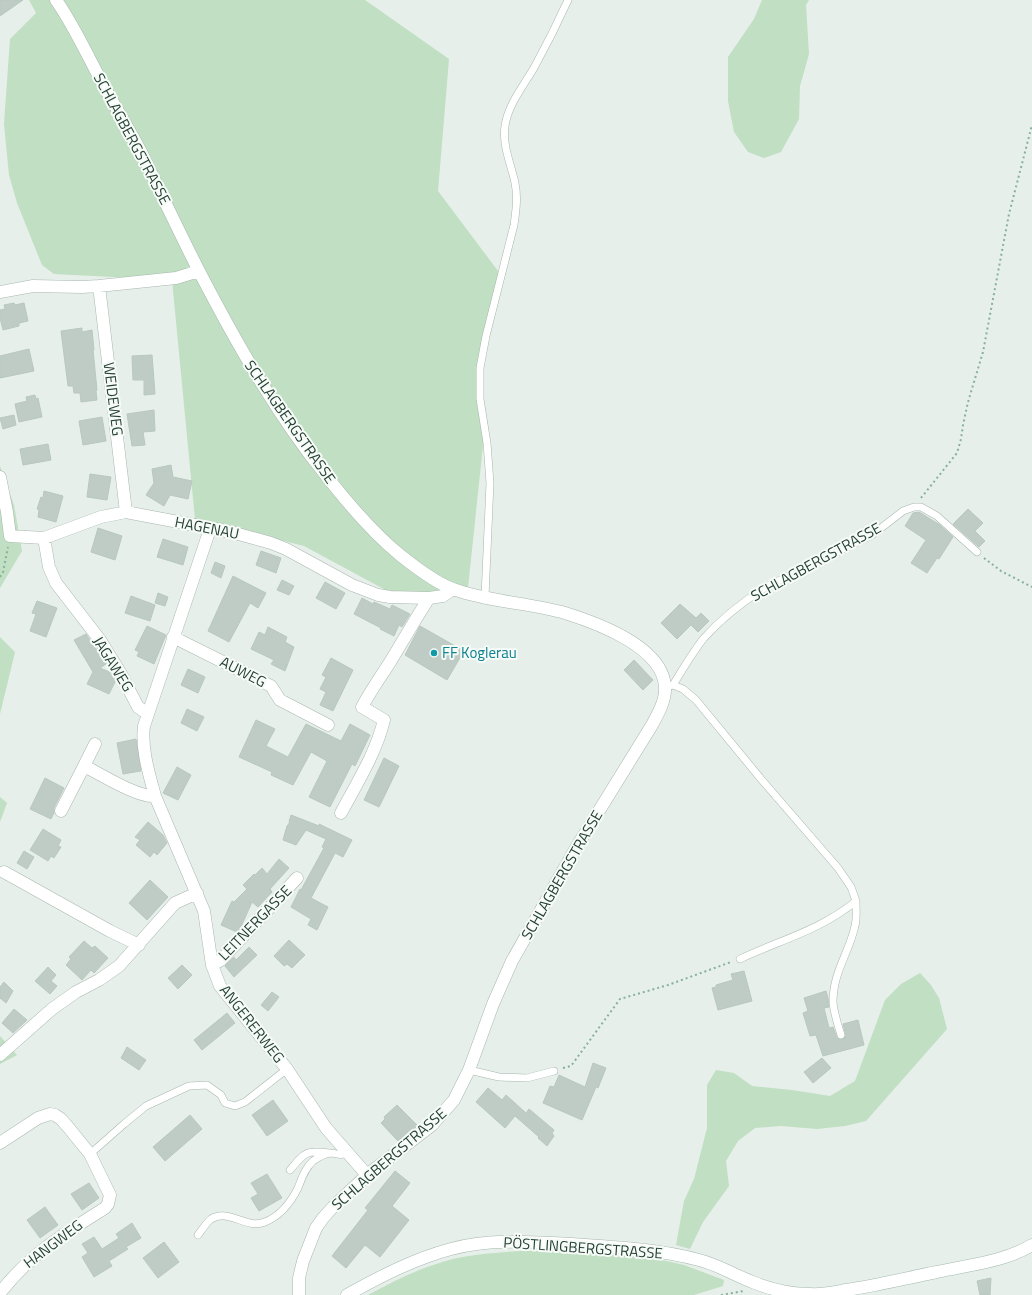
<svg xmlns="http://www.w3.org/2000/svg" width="1032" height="1295" font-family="'Titillium Web',sans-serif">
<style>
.green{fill:#c0dfc3}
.building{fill:#beccc5;stroke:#b8c8bf}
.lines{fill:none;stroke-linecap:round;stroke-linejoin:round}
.lane-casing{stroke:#a8b7af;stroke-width:8}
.street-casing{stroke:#a8b7af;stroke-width:13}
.secondary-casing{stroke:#a5baaf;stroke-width:13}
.path{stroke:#87b19d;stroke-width:2;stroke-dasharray:2 3;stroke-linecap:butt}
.lane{stroke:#fff;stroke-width:7}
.street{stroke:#fff;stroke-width:12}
.secondary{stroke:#fff;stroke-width:12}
.culture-dot{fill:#0f9aa8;stroke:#f7fbf8;stroke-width:1.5}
.labels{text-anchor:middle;stroke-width:4;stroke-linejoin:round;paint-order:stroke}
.street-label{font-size:15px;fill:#254134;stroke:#f7fbf8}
.culture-label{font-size:15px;fill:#0d838f;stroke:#f7fbf8;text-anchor:start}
</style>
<rect width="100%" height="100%" fill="#e6efe9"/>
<path class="green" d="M29,0H365L449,59L438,191L501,275L483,366L484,436L467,597L393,594L304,546L195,519L172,280L54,274L42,265L17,203L9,175L4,124L10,39L36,13Z
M762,0H809L806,5L809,54L800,86L799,119L781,152L764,158L748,152L734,132L728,101V57L754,19Z
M0,466L14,505L22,551L0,588Z
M0,637L15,652L0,714Z
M0,797L7,803L0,822Z
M920,973L931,985L939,998L947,1029L866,1121L845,1126L817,1129L781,1126L755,1128L738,1141L726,1161L729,1186L703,1222L690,1249L676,1245L684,1201L694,1179L707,1128V1085L716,1070L734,1073L752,1086L792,1090L830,1096L855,1081L885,1000L901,984Z
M0,1036L17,1055L0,1064Z
M518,1251H547L591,1252L662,1260L684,1265L724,1280L723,1286L694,1295H368C395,1280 422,1267 453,1259C474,1254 496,1253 518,1251Z"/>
<path class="building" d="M0,0H23L0,16Z
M14,303L15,305L24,303L28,321L19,323V326L3,330L0,318V310L5,309L4,305Z
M82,328V332L92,330L94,350H93L97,390L96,391L97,400L81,402L80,393H74L73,386H68L61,331Z
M29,349L34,371L0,378V356Z
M152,355L155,394L144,395V380H133L132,356Z
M35,395L36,399L38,398L42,417L19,422L15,404L27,401L26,397Z
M154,410L155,431L143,432L145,445L132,446L127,414Z
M14,415L16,425L3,429L0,418Z
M102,417L106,441L83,445L79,421Z
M48,444L51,460L23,465L20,449Z
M171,465L173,477L192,481L188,499L170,495L164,506L146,495L154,483L152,469Z
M90,474L111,477L107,500L87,497Z
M44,491L63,496L56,522L38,517L39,510L37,509L41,497L43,498Z
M968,509L983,523L975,531L985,541L979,547L953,524Z
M919,512L940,525L953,537L939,559L937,558L927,573L911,563L926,540L905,526L913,513Z
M98,528L122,536L115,560L91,552Z
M163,539L188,547L183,565L157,557Z
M261,551L281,558L276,573L256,565Z
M215,562L225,566L221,578L211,573Z
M233,576L266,593L258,608L250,603L229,642L208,631Z
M282,580L294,586L289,595L277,590Z
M325,582L345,593L336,609L316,598Z
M158,593L168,597L165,606L155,603Z
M131,596L155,605L150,621L125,613Z
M362,598L373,604L374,602L390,609L392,605L410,614L402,627L399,625L394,636L380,629L381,628L354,614Z
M37,601L57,608L46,637L30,631L36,614L32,613Z
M680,604L696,618L701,613L709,621L698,632L691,625L677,639L661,623Z
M147,626L166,635L154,664L137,656L139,652L135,650Z
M420,626L464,651L447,680L405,655Z
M268,627L287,637L285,642L294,647L285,671L271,664L274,660L251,649L259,632L265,635Z
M86,634L106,664L100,668L112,673L116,680L109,694L87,684L93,672L74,640Z
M331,658L353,670L333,711L320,705L326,692L320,689L326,677L322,675Z
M634,660L653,680L643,690L624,670Z
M188,669L205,677L198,693L181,685Z
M187,709L204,717L197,731L181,723Z
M256,720L275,729L266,746L288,757L306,724L341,741L350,724L370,735L355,766L352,764L330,807L309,797L327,761L311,752L293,785L271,775L272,772L239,757Z
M136,739L141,771L123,774L117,743Z
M384,758L399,766L379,807L364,800Z
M177,767L191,775L178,800L163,793Z
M45,778L64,788L54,808V813L51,819L30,809Z
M291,815L319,826V824L352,840L343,857L335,853L311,898L328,907L317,930L308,925L311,919L291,907L300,889L301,890L324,848L322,847L326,839L306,830L296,845L283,840L287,826L290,822H289Z
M148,822L163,835L167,843L157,855L154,852L150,857L136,845L140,840L135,837Z
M43,829L61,840L58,846L61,847L54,858L51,856L48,861L30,850Z
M24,851L34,857L27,869L17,863Z
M279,859L289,868L270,889L272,892L258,907L252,902L240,929L237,932L221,925L232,901L234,902L247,889L243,885L254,874L255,875L262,868L267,874Z
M150,880L168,897L147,920L129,903Z
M289,940L305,955L292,968L287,964L284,966L274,956Z
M84,941L92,948L95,946L108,958L94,973L91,970L82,980L66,965L71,959L69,957Z
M249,947L257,955L234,977L225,966L234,957L236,960Z
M182,965L192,975L178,989L168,978Z
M48,967L56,975L51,981L57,986L50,994L35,981Z
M744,971L752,1001L718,1010L712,988L716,987V985L733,980L731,974Z
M4,982L13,991L6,1003L0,998V987Z
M826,991L828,998L829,1007L824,1008L829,1028L833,1027L837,1038L842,1040L846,1036L843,1024L858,1020L864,1045L823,1056L816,1035L810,1036L803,1013L808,1011L804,998Z
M272,992L279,997L268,1011L261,1005Z
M14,1009L27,1020L13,1033L2,1023Z
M227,1013L235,1023L202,1050L194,1040Z
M127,1047L146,1060L139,1070L121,1058Z
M822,1058L831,1068L813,1083L804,1072Z
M593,1063L606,1068L598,1088L596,1087L582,1120L543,1103L550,1086L554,1087L559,1075L585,1087Z
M488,1088L502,1100L506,1095L526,1113L529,1109L554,1130L552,1133L554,1136L547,1146L538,1138L539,1137L515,1116L505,1128L476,1102Z
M273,1100L288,1121L267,1136L252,1115Z
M397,1105L418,1126L398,1141L381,1123L385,1119L384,1117Z
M190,1115L202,1129L165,1161L153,1147Z
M395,1171L410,1183L392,1206L409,1220L380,1257L365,1245L346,1268L332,1256L368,1210L365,1208Z
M267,1174L282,1198L259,1211L251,1198L258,1194L251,1183Z
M89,1183L99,1198L82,1210L71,1194Z
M45,1207L58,1225L40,1238L27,1220Z
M132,1223L141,1238L126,1247L128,1249L109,1261L112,1266L94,1277L82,1257L88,1253L82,1244L94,1237L102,1249L119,1238L116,1234Z
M164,1242L179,1262L158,1278L143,1258Z
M991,1278L990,1295H980L977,1281Z"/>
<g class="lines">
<g class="lane-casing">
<path id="lane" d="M485,597L490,483L487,443L480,399V368L486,336L514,225C516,211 518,197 515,183C511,164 502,145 505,126C508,104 525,84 535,66C547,44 558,22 568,0
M673,685L683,689L696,700L761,779L838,868L851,887L856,901C821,930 780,940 740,959
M669,686L673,685C683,669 692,653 704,638C721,619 744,601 766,587L872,535L903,511L914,507H921L937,516L977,552
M841,1035C838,1025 834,1014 833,1002C833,972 849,953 855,926C857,918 856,909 856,901
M469,1070L499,1077L527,1078L554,1071
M90,1154L124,1124L146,1106L189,1086L207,1085L221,1095L225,1103L235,1106L245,1102L287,1069
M290,1170C305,1152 306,1150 329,1153
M198,1235C202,1230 206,1223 211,1219C229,1208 247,1230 265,1222C280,1216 291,1202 298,1188C302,1178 305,1168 313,1161C317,1158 325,1154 330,1153C337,1153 341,1157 347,1152"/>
</g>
<g class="street-casing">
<path id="street" d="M56,0C75,27 89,59 105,88C116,109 129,129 140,150C160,191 179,232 200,273C237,344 277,415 328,478C350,506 373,533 400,555C415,567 439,585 456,590C491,602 529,603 565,613C597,623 663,647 665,687C666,700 658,714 652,725L576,848L512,961L493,1004L469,1070L454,1100L432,1125L367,1175L333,1207L323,1218L316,1228L303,1261L299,1278V1295
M99,286L126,512
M0,292L33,286L82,287L99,286L176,278L199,271
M0,477L7,512L10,536L44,538L101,517L126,512L231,532L271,543L286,549L352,585L378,595L390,597L429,598L443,596L453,589
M210,529L144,726C141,748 149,774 155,796L204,911L212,965L220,986L287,1069L326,1128L367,1175
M44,538L49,567L56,583L100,640L121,674L138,707L148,714
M173,637L271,686L280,700L328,725
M84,766L95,744
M61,811L84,766C101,774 138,798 155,796
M341,813C357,783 376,753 384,720L362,707C371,690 382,675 392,659C404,639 416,618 429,598
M4,872L110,931L139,945
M212,965L221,960L297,878
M0,1055L52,1009L76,992L99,980L119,966L175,903L197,893
M0,1143L38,1118L50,1114L55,1115L61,1119L68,1127L90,1154L110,1195L108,1204L105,1208C64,1234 30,1254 0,1293"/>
</g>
<g class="secondary-casing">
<path id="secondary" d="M347,1295C381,1276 414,1259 451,1249C491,1238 532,1242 572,1244C614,1247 658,1249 699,1260C719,1265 736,1276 755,1283C773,1290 791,1294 810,1294C822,1295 834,1292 846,1290C876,1286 906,1278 937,1272C968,1265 1004,1262 1032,1245"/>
</g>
<path class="path" d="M921,498L957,453L961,439L963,425L968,402L983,352L1009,214L1032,125
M984,558L1001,571L1032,587
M0,577L3,572L8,547
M563,1068L571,1066L620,999L668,985L731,962
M721,1295L744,1291"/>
<use href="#lane" class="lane"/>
<use href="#street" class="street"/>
<use href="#secondary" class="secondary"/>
</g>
<circle class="culture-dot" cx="434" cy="653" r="4"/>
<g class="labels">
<g class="street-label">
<text transform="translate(132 139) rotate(62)" y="5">SCHLAGBERGSTRASSE</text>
<text transform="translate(113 399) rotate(83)" y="5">WEIDEWEG</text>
<text transform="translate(290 422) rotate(55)" y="5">SCHLAGBERGSTRASSE</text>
<text transform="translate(207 528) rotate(11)" y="5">HAGENAU</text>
<text transform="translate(816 562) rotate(-29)" y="5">SCHLAGBERGSTRASSE</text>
<text transform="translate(113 664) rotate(58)" y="5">JAGAWEG</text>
<text transform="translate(243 672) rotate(27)" y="5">AUWEG</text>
<text transform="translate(562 875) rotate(-60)" y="5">SCHLAGBERGSTRASSE</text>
<text transform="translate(255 923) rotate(-46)" y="5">LEITNERGASSE</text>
<text transform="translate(252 1024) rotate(52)" y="5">ANGERERWEG</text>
<text transform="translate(389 1159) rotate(-41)" y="5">SCHLAGBERGSTRASSE</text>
<text transform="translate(53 1244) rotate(-37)" y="5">HANGWEG</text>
<text transform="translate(583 1248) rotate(4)" y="5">PÖSTLINGBERGSTRASSE</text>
</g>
<g class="culture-label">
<text x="442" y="658">FF Koglerau</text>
</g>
</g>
</svg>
